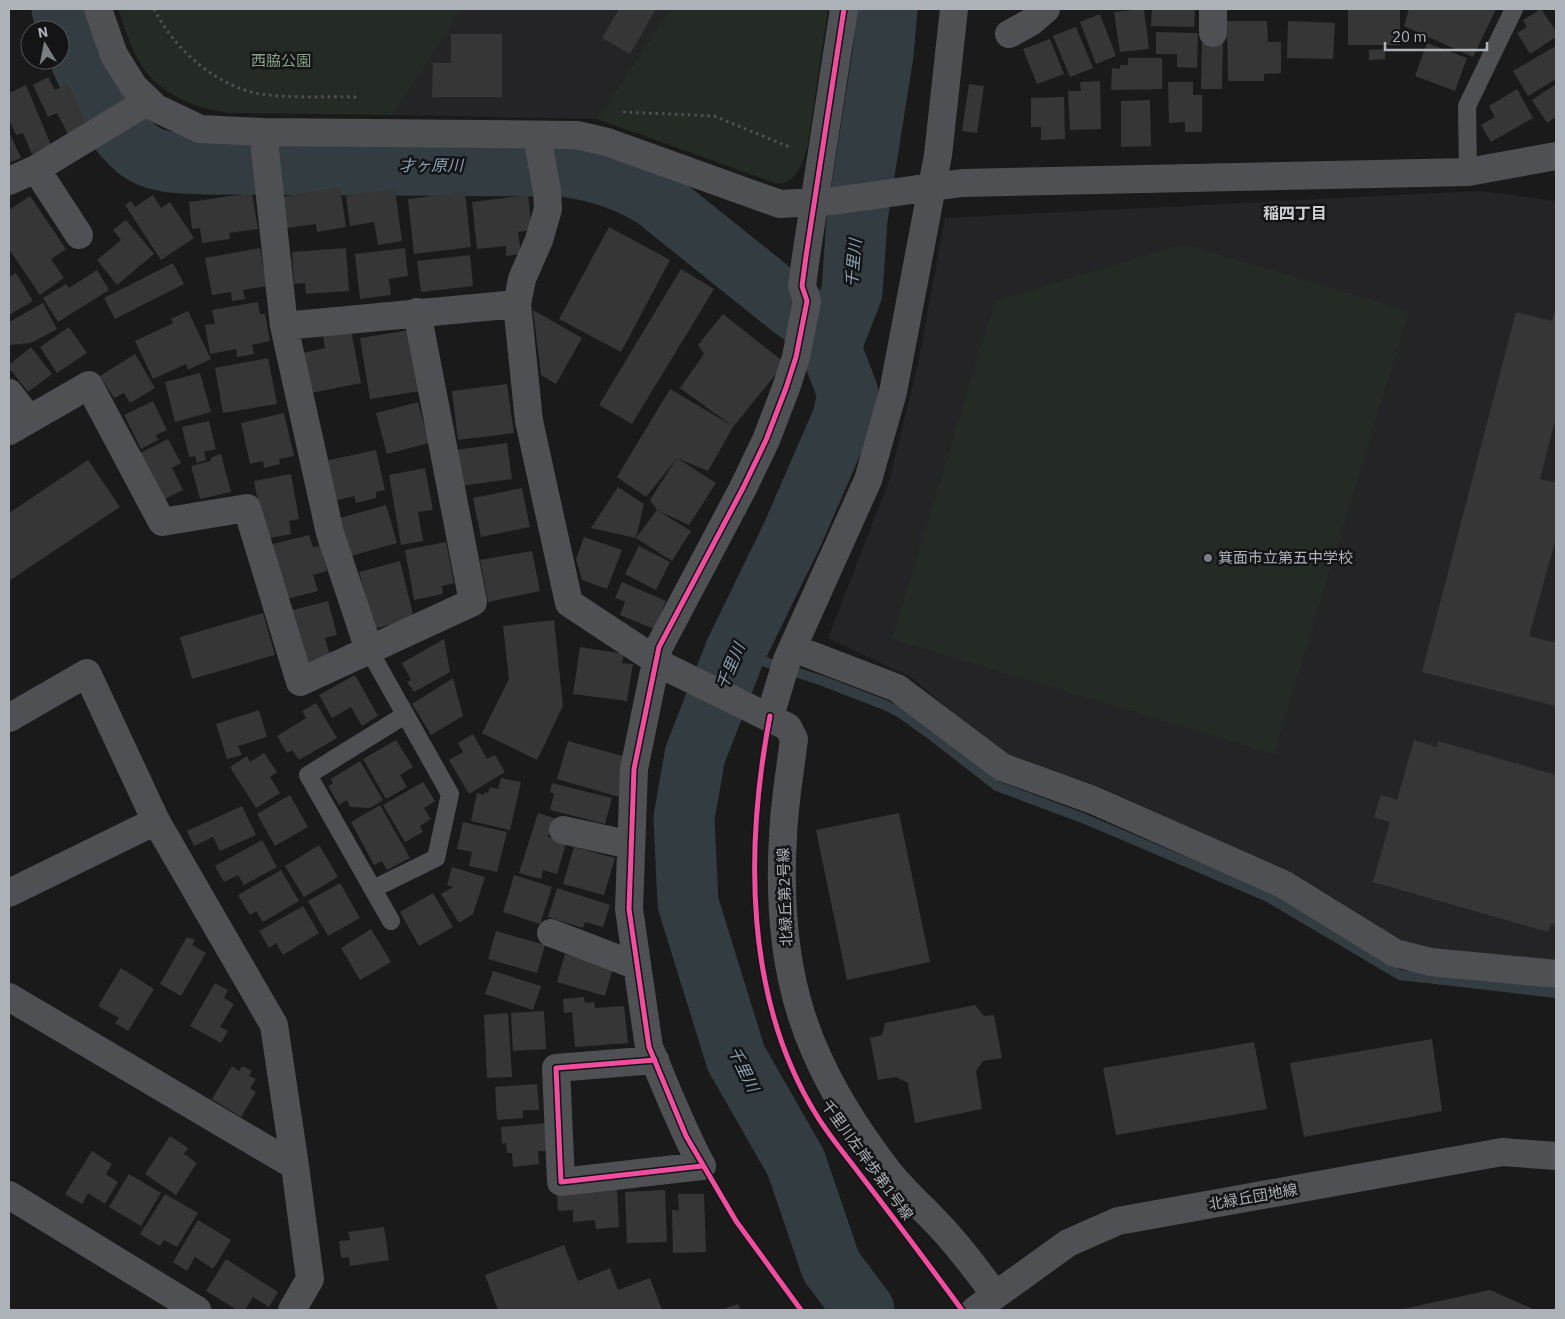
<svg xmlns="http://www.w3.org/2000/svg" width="1565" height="1319" font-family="'IBM Plex Sans','Noto Sans JP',sans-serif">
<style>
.built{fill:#242426}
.green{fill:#242a24}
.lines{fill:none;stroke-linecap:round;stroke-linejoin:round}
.stream{stroke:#333c40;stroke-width:10}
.river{stroke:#333c40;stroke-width:61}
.building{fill:#363637}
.path{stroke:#505153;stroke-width:3;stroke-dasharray:2.5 4;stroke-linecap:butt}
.service{stroke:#4f5053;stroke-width:18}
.minor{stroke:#4f5053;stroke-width:28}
.tertiary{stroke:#4f5053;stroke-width:28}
.cycleway-casing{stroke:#141416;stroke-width:8}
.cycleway{stroke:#ef4d9e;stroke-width:5}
.poi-dot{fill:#7a7d81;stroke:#141416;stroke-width:2}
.labels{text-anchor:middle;stroke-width:5;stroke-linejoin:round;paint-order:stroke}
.park-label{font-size:15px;fill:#87a187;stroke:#141416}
.poi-label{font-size:15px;fill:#adb2b9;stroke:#141416;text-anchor:start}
.street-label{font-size:15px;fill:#adb2b9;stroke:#141416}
.water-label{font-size:16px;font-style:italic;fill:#89a0af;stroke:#141416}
.neighbourhood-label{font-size:16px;font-weight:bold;fill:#ced0d5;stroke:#141416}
</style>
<rect width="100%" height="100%" fill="#1a1a1a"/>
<path class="built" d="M461,9H670L597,119L393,115Z
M1480,191L1556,201V967L1407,951L1295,878L1101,787L1002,753L910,677L828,638L890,478L918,364L945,218Z"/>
<path class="green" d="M118,9H462L393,115L229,113C195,109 156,93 138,60C130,44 124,26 118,9Z
M670,9H828L808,144C804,159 798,183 778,184L597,119Z
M1184,244L1409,311L1274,754L892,639L995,301Z"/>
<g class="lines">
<path class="stream" d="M735,652L823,681L885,705L899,712L934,737L997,786L1085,819L1268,897L1400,975L1556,993"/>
<path class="river" d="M62,9C75,49 108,137 148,156C166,164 186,163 205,164L560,166C595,170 625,179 655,198L791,307L834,338
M864,1310L831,1266L796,1163L736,1058L688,903L684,818L695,755L735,652L793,533L843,418L848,393L832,352L834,338L852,292L857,219L883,54L887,9"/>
</g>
<path class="building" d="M619,9H656L630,54L602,38Z
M1144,9L1149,49L1120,52L1114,12Z
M1152,9H1195L1194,27L1151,26Z
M1348,9H1400V45H1348Z
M1409,9H1496L1473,57L1404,26Z
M1541,9L1556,31V37L1530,54L1517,33L1527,27L1523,20Z
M1100,14L1116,56L1096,64L1080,22Z
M1227,21H1267L1268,42H1281V73L1264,74V81H1228Z
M1288,21L1335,23L1333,59L1287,58Z
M1076,27L1093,68L1070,77L1053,36Z
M1156,32L1198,33L1197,68L1177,67V54H1156Z
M451,34H502V97H432L433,63H451Z
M1050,39L1064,74L1037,84L1023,49Z
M1202,43H1223L1222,89H1201Z
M1427,43L1467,58L1455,91L1415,76Z
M1556,46V79L1528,96L1513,71Z
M1385,49V59L1369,60V50Z
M1128,58H1162V89L1111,90L1112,68L1120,69V65H1128Z
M48,77L55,90L68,84L89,128L70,138L57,113L48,117L33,85Z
M1100,81L1101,129L1070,130L1068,91H1081L1080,82Z
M1168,82H1193V95H1202V132H1185V122L1169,123Z
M969,84L984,86L977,133L962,131Z
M1556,84V117L1547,123L1532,100Z
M26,85L51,145L32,154L23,133L16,135L9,119V93Z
M1517,89L1533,118L1491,142L1481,125L1495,117L1489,106Z
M1064,97L1065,139L1041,140V127H1031V98Z
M1150,100L1151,146L1121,147V101Z
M9,132L21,158L9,163Z
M340,187L346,227L317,232L316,224L287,228L281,197Z
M395,189L402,241L378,245L374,222L350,226L346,196Z
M465,192L471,247L414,254L408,199Z
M252,193L258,229L229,233L230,239L202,243L200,228L192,229L189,202Z
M153,195L161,208L170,202L194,238L161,260L125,205L131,201L135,207Z
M528,195L532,230L518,232L521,254L506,256V246L477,249L472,202Z
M30,196L66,249L51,259L64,278L40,295L9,249V210Z
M126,220L154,254L117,285L97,260L121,240L113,230Z
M609,227L670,260L621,352L559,319Z
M260,248L267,286L243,290L245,299L232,301L231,292L212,295L205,258Z
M346,248L349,291L306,294L305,283L294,284L292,252Z
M405,248L408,276L389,279L391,295L360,299L355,254Z
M470,255L473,286L421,292L417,261Z
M173,263L184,284L115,319L104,298Z
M681,269L714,289L632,424L599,405Z
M97,270L109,290L58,322L43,298L66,284L69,288Z
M16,273L33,301L9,315V277Z
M258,302L260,314H265L270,341L252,345L254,354L237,357L236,349L210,354L205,325L215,324L212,310Z
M43,303L57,329L31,343L9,345V322Z
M1556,309V416L1540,479L1556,483V538L1529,636L1556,643V706L1422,672L1516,312L1552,321Z
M533,310L582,338L556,384L541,375Z
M188,311L211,359L188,370L186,364L153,379L135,341L173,323L171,319Z
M723,314L785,363L733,427L708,471L677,458L716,483L689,525L657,510L650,500L677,458L646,497L617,477L670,389L731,425L680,388L704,354L698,345Z
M69,327L87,353L57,373L40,347Z
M351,330L361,383L311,393L303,353L325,348L323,336Z
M410,330L420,391L370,399L360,338Z
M31,347L52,374L28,392L9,368V365Z
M135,354L155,388L130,403L124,393L114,398L100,376Z
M268,358L277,404L223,413L215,368Z
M200,373L211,412L175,422L165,382Z
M507,384L514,433L458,440L452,391Z
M153,401L167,430L156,435L158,440L141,449L124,415Z
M418,402L429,443L387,454L376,413Z
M284,413L294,456L279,459L280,464L264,468L263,461L250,464L241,423Z
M209,421L216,449L204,452L206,460L197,463L195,456L189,457L182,427Z
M168,439L181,463L172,468L183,490L159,502L136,455Z
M507,443L512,479L460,486L455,450Z
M376,450L385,490L376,492V498L356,503L354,496L334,501L325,461Z
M221,454L231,492L200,499L191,466L210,461L212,457Z
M88,460L120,507L9,581V513Z
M425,468L433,510L418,512L423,541L401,545L389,475Z
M291,474L299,519L289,521L291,534L265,539L254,481Z
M618,487L644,504L636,538L591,528Z
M522,488L530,527L481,537L473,498Z
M386,505L397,543L351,556L340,518Z
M657,510L691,531L672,561L636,538Z
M309,535L313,547L320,546L327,571L313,575L318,591L283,600L269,545Z
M584,537L622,550L607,589L582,580L576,559Z
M446,542L454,583L442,586L443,594L414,600L405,550Z
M639,546L670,562L656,590L625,574Z
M532,551L540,591L488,602L480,560Z
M400,561L414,619L374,629L359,572Z
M622,582L666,601L654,629L620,615L625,602L615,598Z
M328,601L337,635L325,638L331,660L304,667L289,611Z
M263,613L275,655L192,679L180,637Z
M554,620L563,706L537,760L482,733L509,679L503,626Z
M444,639L450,672L414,692L407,682L411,680L402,663Z
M580,647L624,654L622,663L633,664L627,701L573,694Z
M355,675L378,716L362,726L351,707L332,718L319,695Z
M453,678L463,716L431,735L412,704Z
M316,703L337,738L299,760L292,750L287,753L277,736L306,718L302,711Z
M259,710L267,737L238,746L242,755L227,759L216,724Z
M473,734L487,759L495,755L505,772L469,794L449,760L463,752L458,743Z
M396,740L413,767L400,775L407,787L386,799L363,759Z
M1414,740L1437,747L1438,741L1556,775V924L1551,923L1548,932L1373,882L1390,822L1374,817L1381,795L1397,800Z
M568,741L630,758L619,797L557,779Z
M264,753L277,772L270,777L280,793L256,808L230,767L247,756L250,762Z
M360,761L383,800L370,808L350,807L347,800L339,805L328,786L333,783L331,779Z
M501,778L521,782L510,830L471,821L477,793L484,795L485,792L488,793L490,787L498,789Z
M423,782L435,801L424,808L431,819L420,826L423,832L405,842L383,805Z
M552,783L612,798L605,824L550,810L554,794L550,792Z
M290,795L308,827L275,846L257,814Z
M380,805L410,858L387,870L382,861L374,865L351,822Z
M242,806L256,835L220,851L213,837L194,846L187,831Z
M538,813L554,818L548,837L566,843L557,874L543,870L541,879L519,873Z
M899,813L930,962L847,980L816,830Z
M463,822L507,832L497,872L469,866L472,852L457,849Z
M262,840L277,867L244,885L238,875L224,882L215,866Z
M319,845L338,877L304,897L285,866Z
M574,847L615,858L604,895L563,884Z
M452,867L485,877L473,914L459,923L441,894L453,887L447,885Z
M281,870L299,901L263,922L256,911L250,915L238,895Z
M514,875L552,887L540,924L503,912Z
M340,883L360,918L328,936L308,901Z
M557,888L610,905L603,927L585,922L583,928L548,917Z
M433,893L453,927L419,946L400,912Z
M303,906L319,933L283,955L276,943L269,948L259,931Z
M371,929L391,962L360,980L341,948Z
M496,931L545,945L537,973L488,959Z
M187,937L195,940L192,945L206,953L181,996L160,984Z
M565,954L613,967L605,996L557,982Z
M121,968L154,989L128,1031L115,1023L119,1018L98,1006Z
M493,971L541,986L533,1010L485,994Z
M215,983L228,990L224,998L234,1004L220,1027L228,1031L221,1043L190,1026Z
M584,997L585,1003L594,1002L595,1008L624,1006L628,1043L575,1047L572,1012L564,1013L563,999Z
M975,1005L984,1016L994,1015L1002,1058L983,1061L976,1071L982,1109L915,1123L908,1083L896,1077L878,1080L870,1038L882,1035L885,1023Z
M544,1011L546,1049L513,1051L511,1013Z
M508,1013L512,1077L487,1078L484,1015Z
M1432,1039L1442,1111L1304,1137L1290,1063Z
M1254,1042L1267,1109L1116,1135L1103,1068Z
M232,1066L239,1071L242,1066L252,1071L249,1076L256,1079L250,1088L256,1092L241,1117L212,1099Z
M537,1084L539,1110H523V1118L497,1120L495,1087Z
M546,1123L549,1151H538L539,1164L513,1167L512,1153H507L506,1143L502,1144L501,1127Z
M170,1136L188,1148L184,1154L197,1163L176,1195L145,1174Z
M92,1151L112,1164L106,1174L118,1182L105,1204L88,1193L82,1204L65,1194Z
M129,1174L161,1193L141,1226L109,1207Z
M617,1187L619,1227L596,1229L595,1220L573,1222V1210L558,1211L557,1195Z
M665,1190L667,1242L627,1243L625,1192Z
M165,1194L198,1213L177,1247L164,1240L160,1246L140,1234Z
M678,1194H704L706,1252L673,1253L672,1210H679Z
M198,1220L231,1240L213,1269L195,1257L187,1271L173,1262Z
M384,1227L389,1260L350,1266L349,1257L341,1258L339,1241L350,1240L348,1232Z
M564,1245L578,1281L610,1268L618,1290L650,1278L662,1310H498L485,1275Z
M226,1259L278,1292L269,1307L253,1297L245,1310H237L206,1291Z
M1490,1290L1535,1310H1403V1309Z
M738,1304L741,1310H721Z"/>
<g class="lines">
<path class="path" d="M154,9C173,47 212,83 255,93C286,99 322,96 355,97L354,101
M623,112L714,116L792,148"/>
<path class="service" d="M1468,172L1467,106L1514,9
M369,650L450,794L436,858L373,889
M391,921L308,775L405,715"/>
<path class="minor" d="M98,9L114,55L134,87L156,108L200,129L263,132L577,135L607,142L780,204L834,201L918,189
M1213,33V9
M1009,34L1031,22L1046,9
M263,132L284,326
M537,135L547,191L548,209L539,240L522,279L517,304L529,421L569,603L666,667L788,727L794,739C790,772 784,805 783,837C775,973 805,1064 888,1171C906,1194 929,1213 948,1235C965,1254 979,1274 995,1294
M36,169L79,235
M9,181L36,169L148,101
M9,393L29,419
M9,431L89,385L162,522L247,508L300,682L473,602L417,312
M793,648L897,688L1002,767L1093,800L1283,884L1395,953L1431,962L1556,974
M369,650L330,533L284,326L517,304
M770,716L787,660L868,480L893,392L938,155L954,9
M9,718L87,673L156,821L9,893
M563,830L631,845
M551,933L637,966
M9,997L295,1166L274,1025L156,821
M655,1060L556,1068L561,1182L702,1166C681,1127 666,1087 649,1047L629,909L634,769L659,647L743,488L766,440L786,388L796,357L807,301L802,286L806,256L844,9
M9,1195L197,1310
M292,1310L310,1279L295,1166"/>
<path class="tertiary" d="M918,189L962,183L1468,172L1556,156
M975,1310L1068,1243L1118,1221L1502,1152L1556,1156"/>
<g class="cycleway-casing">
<path id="cycleway" d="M770,716C745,847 744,999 817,1116C830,1137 847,1157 862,1177C896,1221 929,1265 962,1310
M655,1060L556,1068L561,1182L702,1166
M801,1310L736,1221L686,1136L649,1047L629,909L634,769L659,647L743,488L766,440L786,388L796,357L807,301L802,286L806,256L844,9"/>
</g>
<use href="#cycleway" class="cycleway"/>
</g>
<circle class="poi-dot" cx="1208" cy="558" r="5"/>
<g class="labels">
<g class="park-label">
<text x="281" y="66">西脇公園</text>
</g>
<g class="poi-label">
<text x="1218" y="563">箕面市立第五中学校</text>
</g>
<g class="street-label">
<text transform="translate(785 897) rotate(-92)" y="5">北緑丘第2号線</text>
<text transform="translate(867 1160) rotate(54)" y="5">千里川左岸歩第1号線</text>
<text transform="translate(1253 1197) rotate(-10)" y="5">北緑丘団地線</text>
</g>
<g class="water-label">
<text x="431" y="171">才ヶ原川</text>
<text transform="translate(853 263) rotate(-85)" y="6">千里川</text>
<text transform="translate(730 666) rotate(-67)" y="6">千里川</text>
<text transform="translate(744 1069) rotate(64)" y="6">千里川</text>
</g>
<g class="neighbourhood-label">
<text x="1295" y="219">稲四丁目</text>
</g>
</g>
<rect width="1565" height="1319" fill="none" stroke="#adb2b9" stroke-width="20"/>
<g transform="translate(45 45) rotate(350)"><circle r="24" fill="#141416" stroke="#515357"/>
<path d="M0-4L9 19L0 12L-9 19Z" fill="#7a7d81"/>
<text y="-8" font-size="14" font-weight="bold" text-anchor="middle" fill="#adb2b9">N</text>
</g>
<path d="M1385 42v8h102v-8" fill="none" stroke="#adb2b9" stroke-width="2.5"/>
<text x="1392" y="42" font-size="15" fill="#adb2b9" stroke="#141416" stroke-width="4" paint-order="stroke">20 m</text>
</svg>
